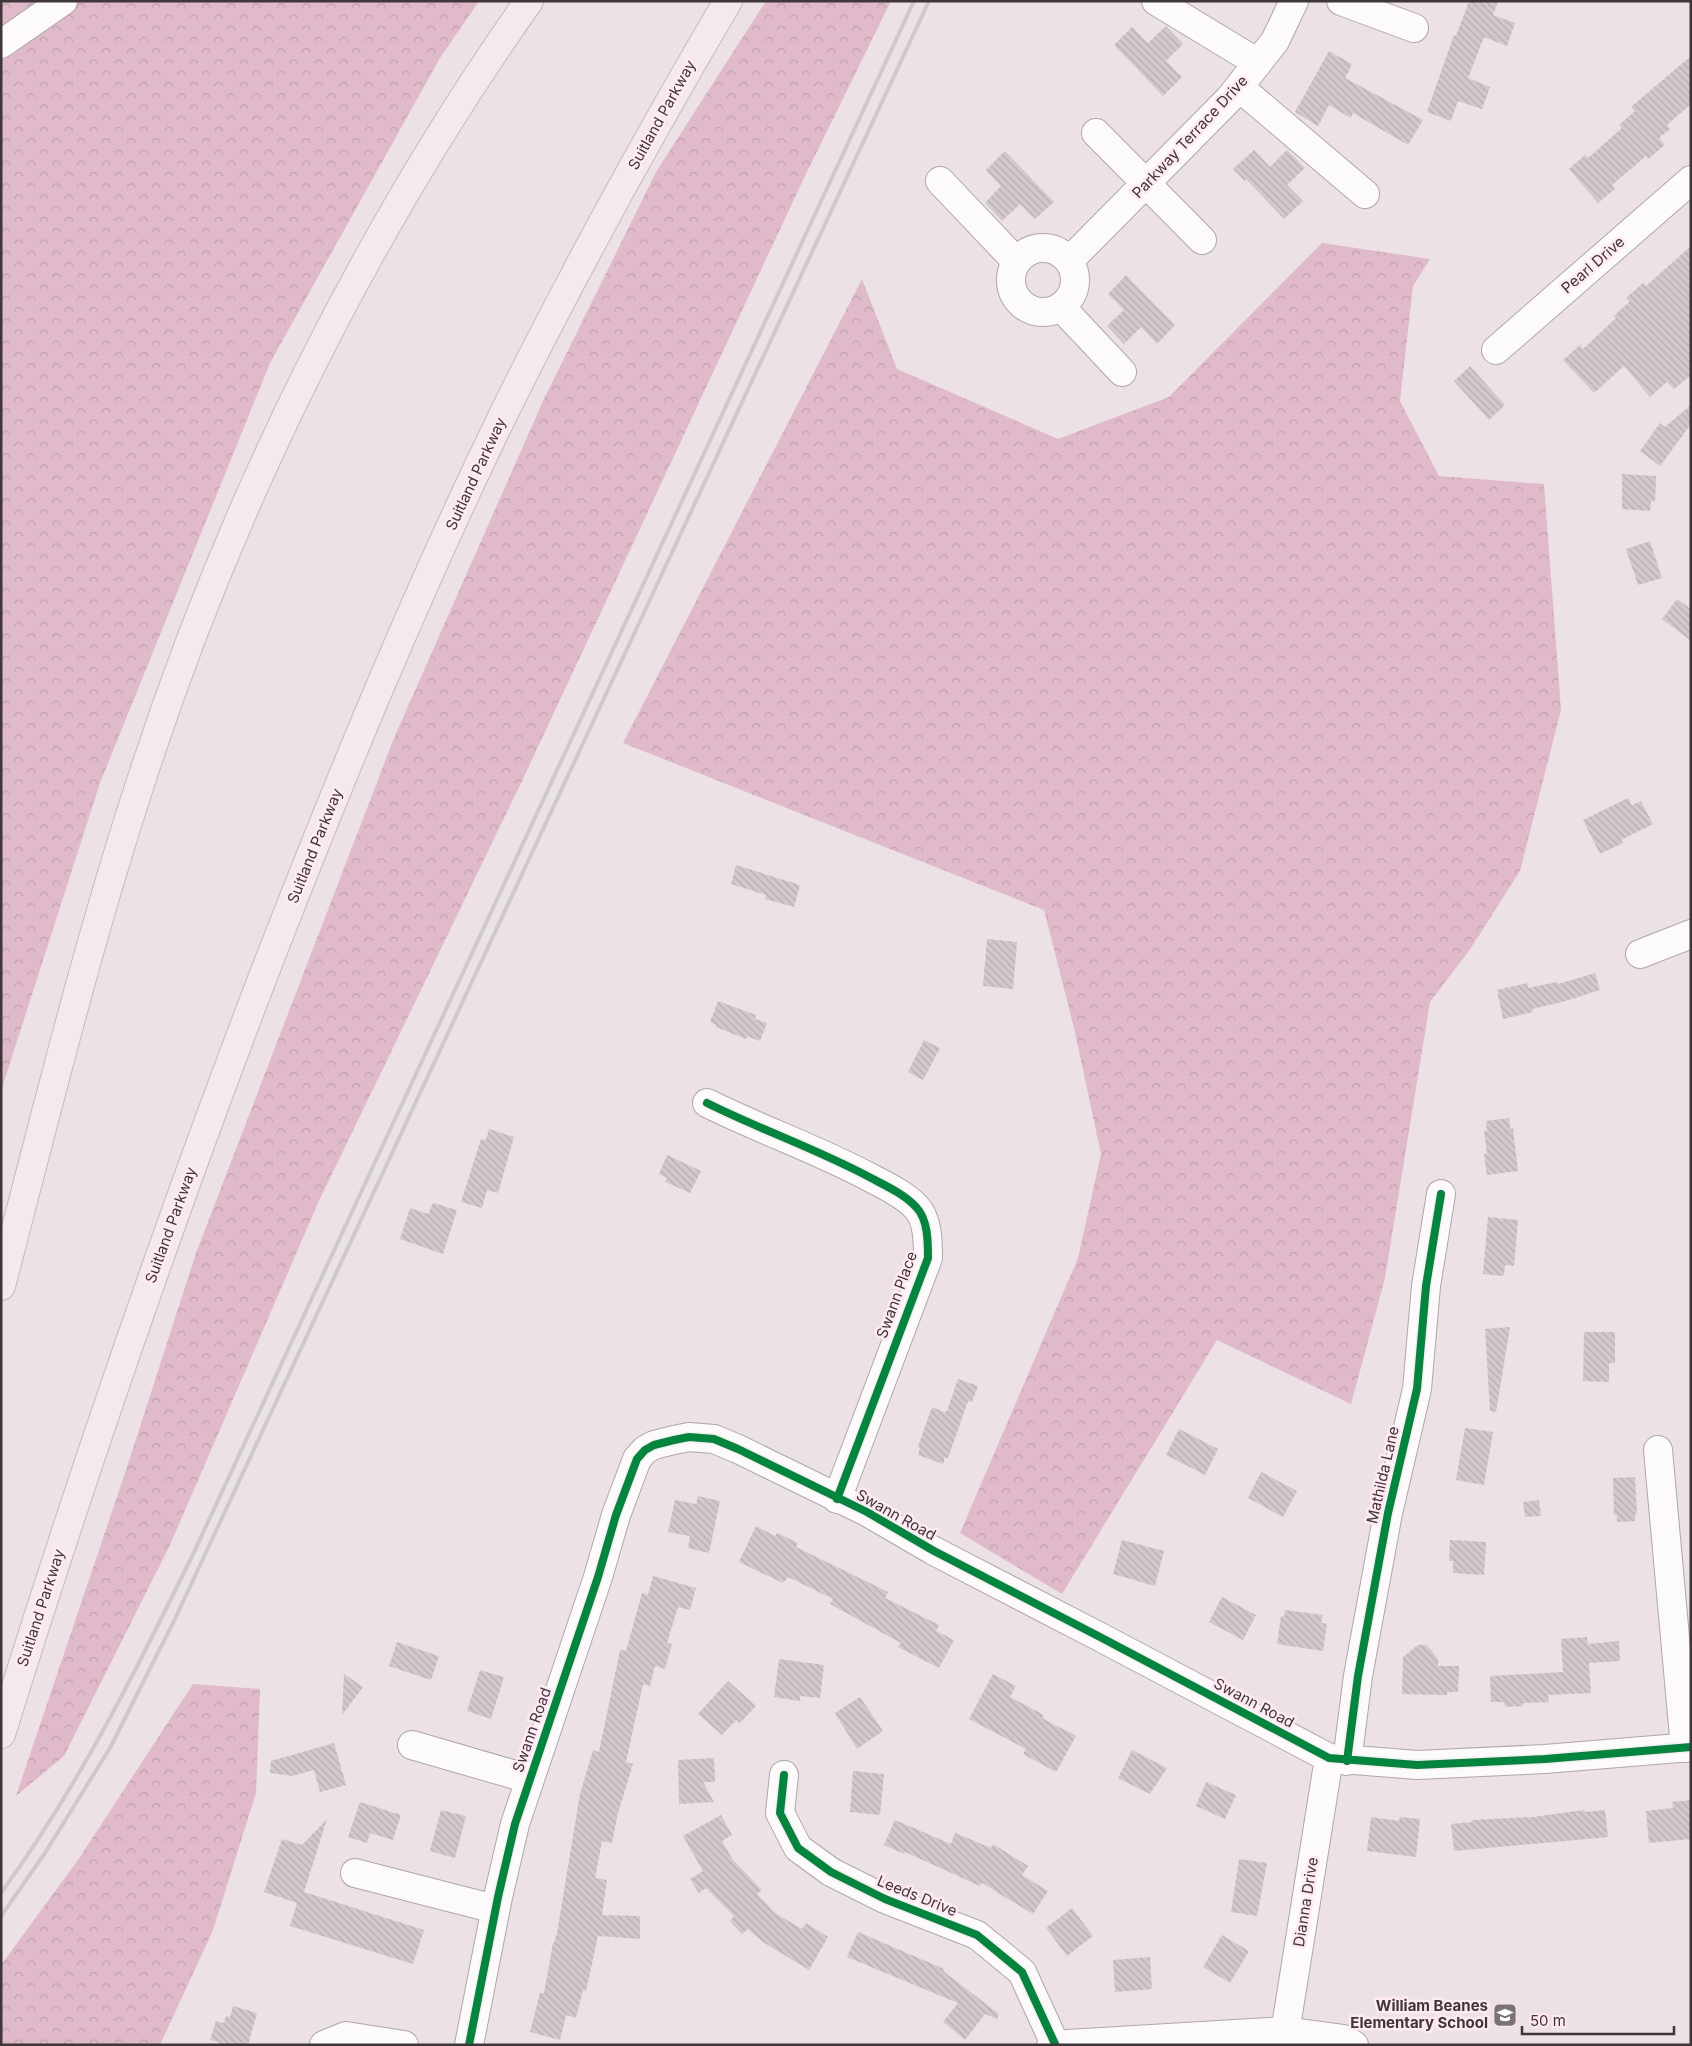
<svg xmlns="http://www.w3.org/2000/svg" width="1692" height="2046" font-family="Inter,sans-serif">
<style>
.forest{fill:url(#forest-crowns)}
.building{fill:url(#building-back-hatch)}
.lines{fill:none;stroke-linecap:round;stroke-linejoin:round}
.minor-casing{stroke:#afa7aa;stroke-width:30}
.highway-casing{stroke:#c7b9be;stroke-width:30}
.minor{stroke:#fcfafb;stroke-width:28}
.highway{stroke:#f4e9ee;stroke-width:28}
.rail{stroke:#cdcacc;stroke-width:4}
.cycleway-casing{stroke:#ffe9f2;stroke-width:11}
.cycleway{stroke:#00873e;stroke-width:8}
.labels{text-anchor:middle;stroke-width:5;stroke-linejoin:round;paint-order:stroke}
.street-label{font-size:15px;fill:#3e3639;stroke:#ffe9f2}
.poi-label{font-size:15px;font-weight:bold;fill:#3e3639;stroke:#ffe9f2;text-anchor:end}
</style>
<defs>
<pattern id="forest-crowns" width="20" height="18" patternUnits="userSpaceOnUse" patternTransform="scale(1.25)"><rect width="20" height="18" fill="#e0baca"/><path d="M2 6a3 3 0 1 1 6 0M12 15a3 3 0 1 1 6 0" fill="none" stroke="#c1a0ae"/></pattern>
<pattern id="building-back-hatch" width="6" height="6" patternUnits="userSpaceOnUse" patternTransform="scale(1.25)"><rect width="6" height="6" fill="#d2c9cc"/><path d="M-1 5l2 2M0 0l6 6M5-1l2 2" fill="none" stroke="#b5adb0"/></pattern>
</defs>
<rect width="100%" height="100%" fill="#ece1e5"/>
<path class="forest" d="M1,1H479L440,58L270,363L100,783L1,1091Z
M766,1H891L804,178L522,781L318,1203L170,1545L64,1756L16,1796L127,1467L196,1253L394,738L543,401L656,172Z
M1322,243L1430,259L1413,286L1400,401L1439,476L1544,484L1561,710L1520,871L1471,948L1430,1002L1385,1278L1351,1404L1217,1340L1062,1594L960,1533L1078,1258L1101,1154L1074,1028L1044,910L623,743L862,279L897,369L1058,439L1169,397Z
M193,1684L260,1689L256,1793L213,1930L160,2045H1V1965L78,1860Z"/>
<path class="building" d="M1469,1H1498L1493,15L1515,23L1507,46L1484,37L1468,78L1490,87L1482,109L1458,101L1451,121L1427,112L1454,35L1456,36Z
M1166,26L1183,44L1166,61L1182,77L1163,96L1114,45L1132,27L1148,43Z
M1329,51L1352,64L1345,78L1423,120L1408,145L1353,113L1351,118L1329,105L1318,126L1295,112Z
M1691,56V104L1667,125L1670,129L1659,138L1665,145L1648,159L1646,156L1612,185L1615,189L1598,203L1569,169L1585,155L1588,158L1622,128L1619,125L1635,111L1631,107Z
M1254,150L1270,167L1287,150L1305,168L1287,185L1303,201L1284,219L1246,179L1245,181L1233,169Z
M1005,151L1054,202L1035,219L1020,204L1002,221L985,203L1001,186L986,170Z
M1691,246V375L1674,389L1667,382L1650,397L1624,366L1594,393L1563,360L1580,345L1583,349L1616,318L1614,316L1630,301L1626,298L1643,283L1646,286Z
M1126,275L1175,325L1157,344L1141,327L1124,344L1107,326L1124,310L1108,294Z
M1470,366L1505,405L1489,420L1454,381Z
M1691,405V424L1660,466L1640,451L1660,423L1665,427Z
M1622,474L1656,476L1655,502L1651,501L1650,511L1622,509Z
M1650,541L1662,578L1638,585L1626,549Z
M1677,599L1691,609V641L1662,619Z
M1628,798L1632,805L1641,801L1653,824L1621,840L1623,843L1600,854L1583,820Z
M736,865L800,885L794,907L765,899L766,895L731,884Z
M987,939L1017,942L1013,989L983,986Z
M1595,973L1600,990L1562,1002L1532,1009L1533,1012L1503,1019L1497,990L1527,983L1528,988L1557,982L1558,984Z
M718,1001L756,1015L755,1019L767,1023L760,1041L747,1036L746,1039L716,1027V1025L710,1022Z
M924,1040L940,1048L923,1080L908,1072Z
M1509,1118L1510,1129L1513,1128L1518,1171L1487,1175L1484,1154H1487L1484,1131H1487L1486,1121Z
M489,1129L514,1137L498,1193L487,1190L482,1208L461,1202L481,1139L486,1140Z
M667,1155L701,1171L690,1193L665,1182L667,1178L659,1174Z
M433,1203L457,1210L443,1254L400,1239L410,1208L428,1214Z
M1488,1217L1518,1220L1514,1266L1505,1265L1504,1276L1483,1274Z
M1510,1327L1496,1412L1490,1411L1485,1329Z
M1584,1332H1615V1363H1609V1382L1583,1381Z
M958,1379L978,1386L972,1402L968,1401L948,1458L945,1457L943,1464L918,1455L920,1448L918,1447L932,1407L944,1412L947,1411Z
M1465,1428L1493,1432L1484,1485L1456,1480Z
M1179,1429L1218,1449L1205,1475L1166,1455Z
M1261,1472L1297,1491L1283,1517L1248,1498Z
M1635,1477L1637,1514H1635V1521L1617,1522V1515H1614L1613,1478Z
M698,1496L720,1501L709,1553L688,1548L690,1536L668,1532L675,1500L696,1504Z
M1539,1500L1541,1516L1525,1517L1523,1502Z
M756,1526L775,1536L777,1533L798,1543L796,1547L888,1592L885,1598L939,1625L936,1631L954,1640L939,1668L898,1647L901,1643L830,1604L833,1599L788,1577L783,1583L739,1562Z
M1122,1540L1164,1551L1155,1586L1113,1574Z
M1450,1540L1486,1542L1484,1575L1453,1573V1561H1449Z
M653,1576L696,1588L690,1610L678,1607L667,1643L672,1644L665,1669L655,1666L650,1686L643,1684L626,1762L633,1764L618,1813L612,1843L602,1841L595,1878L607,1880L602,1915L640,1916V1939L598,1936L586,1991L583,1990L576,2018L566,2015L560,2040L530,2032L540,1993H544L553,1943H554L557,1933L580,1794L593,1750L599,1752L620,1650L626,1651L642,1593L648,1595Z
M1222,1597L1256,1615L1243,1640L1209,1622Z
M1285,1610L1323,1615L1321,1623L1327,1624L1323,1651L1277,1644L1281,1616L1284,1617Z
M1587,1637L1588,1644L1619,1641L1620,1661L1589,1663L1591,1693L1548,1695L1549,1702L1523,1703V1706L1506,1707L1503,1702H1491L1490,1676L1563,1672L1561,1639Z
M397,1642L439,1656L431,1680L389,1666Z
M1418,1645H1426L1432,1651L1438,1660V1666H1459L1458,1692H1447V1695L1402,1694L1403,1657Z
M779,1659L824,1665L820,1698L800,1696V1701L774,1697Z
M480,1670L504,1677L491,1719L467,1711Z
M344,1674L363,1687L342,1715Z
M993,1674L1016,1686L1010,1697L1044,1715L1042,1718L1076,1736L1056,1772L1023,1754L1026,1749L969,1719Z
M728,1681L756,1706L740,1723L736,1720L722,1735L698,1714Z
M860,1697L883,1731L857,1749L835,1713Z
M334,1743L346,1785L320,1792L314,1770L292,1776L270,1773L271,1761Z
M1132,1750L1167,1768L1150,1794L1118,1778Z
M714,1758L715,1782H703L714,1802L679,1804L678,1760Z
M853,1771L884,1774L880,1815L850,1812Z
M1206,1782L1236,1795L1225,1819L1196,1806Z
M1691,1800V1839L1649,1843L1646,1811L1673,1808L1672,1802Z
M360,1802L401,1815L393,1840L370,1833L367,1843L348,1837Z
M441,1810L466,1816L455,1858L430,1851Z
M1584,1810L1585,1812L1605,1810L1608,1837L1454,1851L1451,1824L1472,1822V1820L1533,1817Z
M721,1815L732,1835L722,1841L733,1860L762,1890L757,1894L775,1913L802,1929L806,1923L828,1937L809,1970L763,1942L748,1929L742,1934L730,1921L734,1916L706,1888L699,1893L690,1879L703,1871L683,1836Z
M1371,1817L1399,1821L1400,1817L1420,1819L1416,1857L1367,1851Z
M327,1819L304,1892L424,1930L413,1964L290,1926L297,1903L264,1892L282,1839L302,1845Z
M895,1820L951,1844L955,1833L991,1848L993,1844L1028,1866L1022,1875L1048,1891L1033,1914L982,1883L980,1886L905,1852L904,1854L884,1845Z
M1239,1859L1267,1863L1257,1916L1231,1912Z
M1072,1908L1093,1936L1067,1956L1046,1928Z
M858,1932L944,1969L943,1971L999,2014L997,2019L985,2014L965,2040L943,2022L958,2003L847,1957Z
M1222,1935L1249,1951L1230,1983L1203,1967Z
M1150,1957L1152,1989L1115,1992L1113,1960Z
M233,2006L257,2013L248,2045H218L219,2042L210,2040L216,2021L224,2023L226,2016L230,2017Z"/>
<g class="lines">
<g class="minor-casing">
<path id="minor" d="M1156,1L1258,63
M1341,1L1414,28
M1,44L63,1
M1239,87L1365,194
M1096,133L1202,240
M940,181L1016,261
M1011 280a32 32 0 1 1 64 0a32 32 0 1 1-64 0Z
M1070,260L1230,98L1275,41L1294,1
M1061,307L1122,372
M1496,350L1691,180
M1640,954L1691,934
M707,1103C761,1130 817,1149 871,1178C886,1186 904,1194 916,1207C928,1219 928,1242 928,1258L837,1499
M1658,1450L1685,1748
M412,1745L529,1779
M1347,1761L1358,1676L1388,1513L1417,1389L1426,1286L1441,1194
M784,1775L780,1813L798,1848L831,1872L885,1899L977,1935L1022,1972L1055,2044
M355,1873L495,1909
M324,2045L346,2036L404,2045
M469,2045L498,1897L515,1824L598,1577L616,1515L637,1459L645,1450L654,1445L674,1440L689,1437L714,1439L738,1449L867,1512L934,1551L1100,1637L1329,1758L1417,1765L1545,1759L1691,1747
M1051,2045L1285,2031L1344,2039L1354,2045
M1283,2045L1329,1758"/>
</g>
<g class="highway-casing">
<path id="highway" d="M1,1286C46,1114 88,941 144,772C232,502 365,233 529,1
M1,1734C81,1478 168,1224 264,974C337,786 414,598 502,417C572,275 648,137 728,1"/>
</g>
<use href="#minor" class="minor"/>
<use href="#highway" class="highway"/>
<path class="rail" d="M1,1893C79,1786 137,1669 195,1550L914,1
M1,1916L45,1853L110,1748L174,1621L929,1"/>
<g class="cycleway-casing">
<path id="cycleway" d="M707,1103C761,1130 817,1149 871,1178C886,1186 904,1194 916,1207C928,1219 928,1242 928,1258L837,1499
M1347,1761L1358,1676L1388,1513L1417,1389L1426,1286L1441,1194
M784,1775L780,1813L798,1848L831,1872L885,1899L977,1935L1022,1972L1055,2044
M469,2045L498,1897L515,1824L598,1577L616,1515L637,1459L645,1450L654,1445L674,1440L689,1437L714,1439L738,1449L867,1512L934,1551L1100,1637L1329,1758L1417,1765L1545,1759L1691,1747"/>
</g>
<use href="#cycleway" class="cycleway"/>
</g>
<defs>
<g id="school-square" transform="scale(1.25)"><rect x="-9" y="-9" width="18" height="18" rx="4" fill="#7b7275" stroke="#ffe9f2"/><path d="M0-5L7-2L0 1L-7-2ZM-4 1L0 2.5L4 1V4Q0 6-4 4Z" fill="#fff"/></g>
</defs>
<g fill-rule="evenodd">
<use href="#school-square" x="1505" y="2015"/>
</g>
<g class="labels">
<g class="street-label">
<text transform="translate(662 115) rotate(-61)" y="5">Suitland Parkway</text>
<text transform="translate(1190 137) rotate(-47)" y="5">Parkway Terrace Drive</text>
<text transform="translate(1593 265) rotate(-41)" y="5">Pearl Drive</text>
<text transform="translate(476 474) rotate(-65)" y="5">Suitland Parkway</text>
<text transform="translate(315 846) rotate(-68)" y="5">Suitland Parkway</text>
<text transform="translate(171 1225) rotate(-70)" y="5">Suitland Parkway</text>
<text transform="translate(897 1295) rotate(-70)" y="5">Swann Place</text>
<text transform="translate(1383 1475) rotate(-77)" y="5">Mathilda Lane</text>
<text transform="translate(896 1515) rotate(29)" y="5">Swann Road</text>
<text transform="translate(41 1608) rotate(-72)" y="5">Suitland Parkway</text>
<text transform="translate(1254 1703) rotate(28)" y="5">Swann Road</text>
<text transform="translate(532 1730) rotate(-71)" y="5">Swann Road</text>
<text transform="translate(917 1896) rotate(22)" y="5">Leeds Drive</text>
<text transform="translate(1306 1902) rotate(-81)" y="5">Dianna Drive</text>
</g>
<g class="poi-label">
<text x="1488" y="2011">William Beanes<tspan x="1488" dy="17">Elementary School</tspan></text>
</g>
</g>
<rect width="1692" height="2046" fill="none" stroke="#3e3639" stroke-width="5"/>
<path d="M1522 2026v8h152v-8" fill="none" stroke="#3e3639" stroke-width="2.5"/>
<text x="1530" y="2026" font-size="15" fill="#3e3639" stroke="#ffe9f2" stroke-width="4" paint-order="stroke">50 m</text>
</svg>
